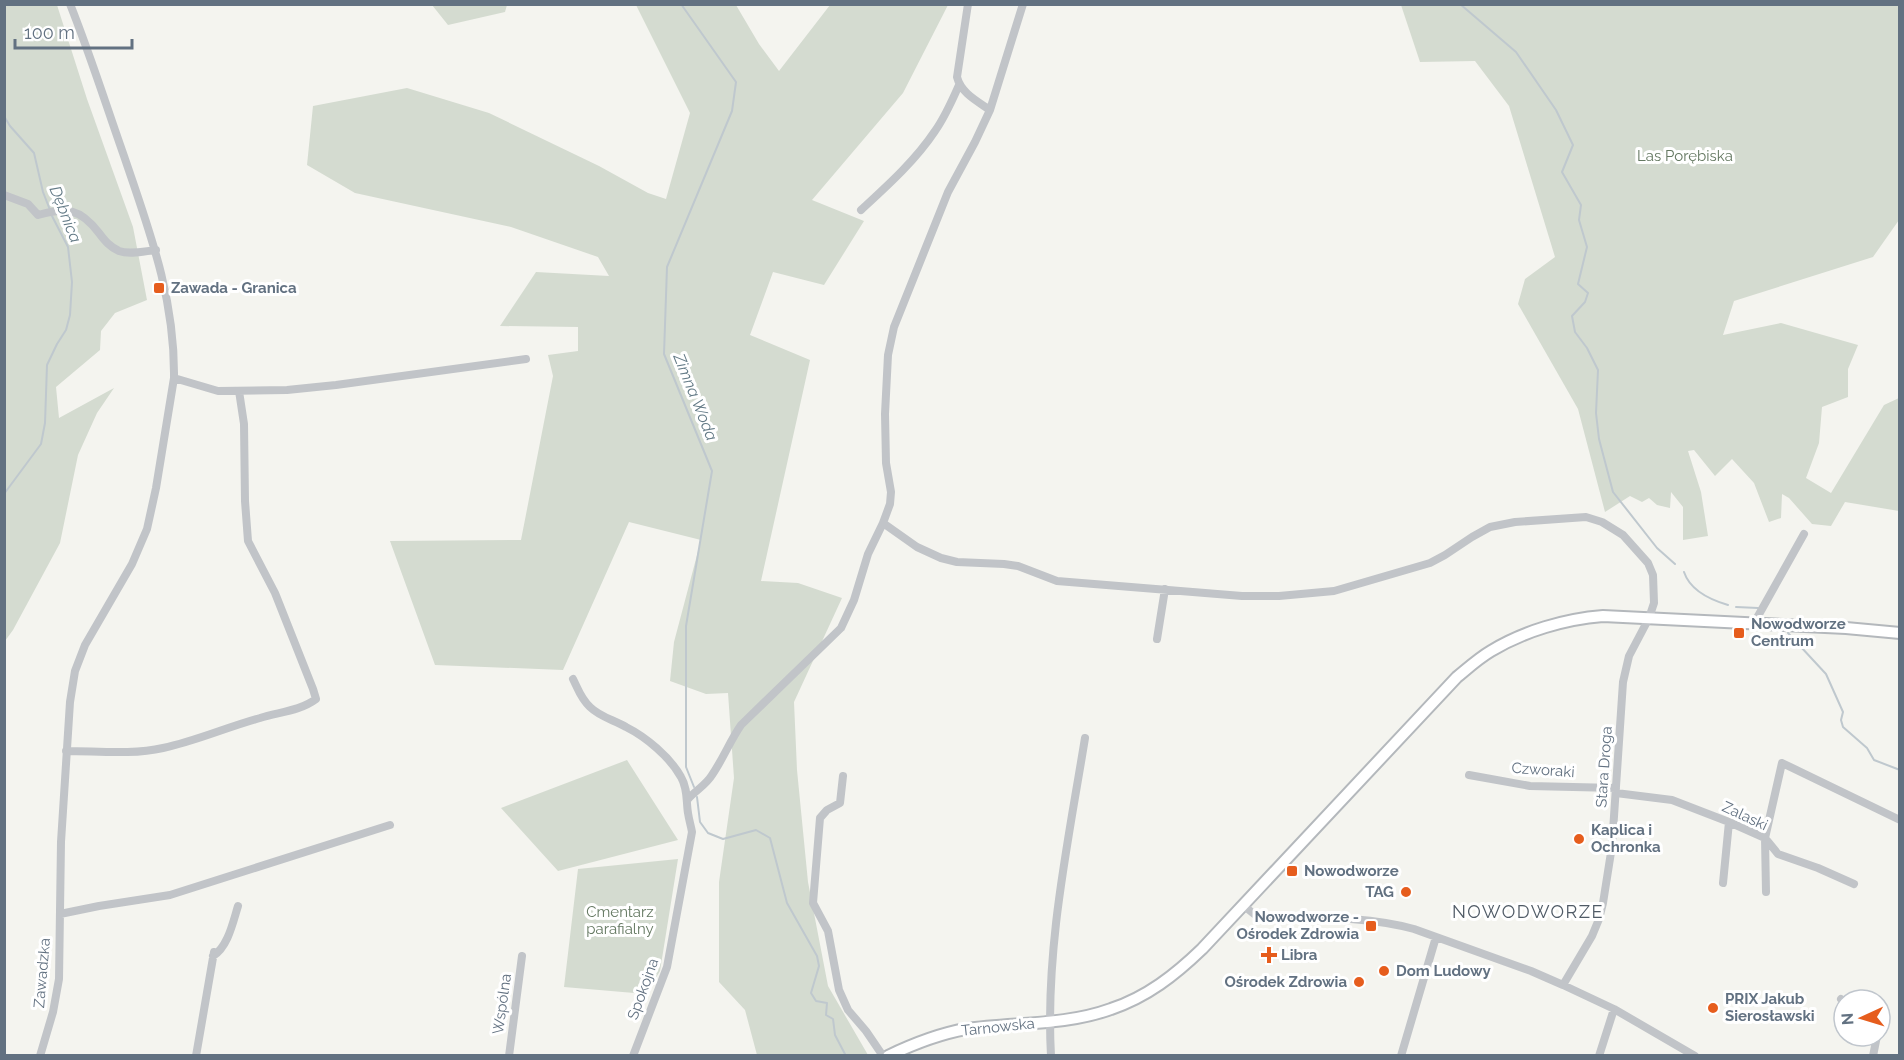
<svg xmlns="http://www.w3.org/2000/svg" width="1904" height="1060" font-family="Raleway,sans-serif">
<style>
.green{fill:#d4dbd0}
.lines{fill:none;stroke-linecap:round;stroke-linejoin:round}
.stream{stroke:#bfc8ce;stroke-width:2}
.major-casing{stroke:#b4b8bc;stroke-width:14}
.minor{stroke:#c1c4c8;stroke-width:8}
.major{stroke:#fff;stroke-width:10}
.poi-dot{fill:#e65d1d;stroke:#fff;stroke-width:2}
.labels{text-anchor:middle;stroke-width:6;stroke-linejoin:round;paint-order:stroke}
.park-label{font-size:15px;fill:#647861;stroke:#fff}
.poi-label{font-size:15px;font-weight:bold;fill:#627181;stroke:#fff;text-anchor:start}
.street-label{font-size:15px;fill:#627181;stroke:#fff}
.water-label{font-size:16px;font-style:italic;fill:#637a86;stroke:#fff}
.quarter-label{font-size:18px;letter-spacing:1.5px;fill:#505b66;stroke:#fff}
</style>
<rect width="100%" height="100%" fill="#f4f4ef"/>
<path class="green" d="M5,5H57L87,99L133,227L147,300L115,313L101,331L100,350L56,387L59,418L114,388L97,413L78,455L60,543L13,630L5,641Z
M432,5H507L505,12L448,25Z
M636,5H736L759,44L779,71L830,5H948L903,93L812,200L864,221L824,285L773,272L750,335L810,360L761,581L798,583L842,598L794,702L797,770L808,882L828,986L868,1055H757L745,1010L719,982V882L734,778L728,693L706,694L670,681L674,642L701,540L629,522L563,670L435,665L390,541L521,540L553,376L548,355L578,351V327L500,326L536,272L609,276L598,257L511,227L355,193L307,165L313,106L407,88L489,113L599,166L648,193L666,199L690,113Z
M1401,5H1899V220L1873,257L1734,301L1723,335L1781,323L1858,345L1848,369V397L1822,407L1819,443L1806,478L1831,493L1884,405L1899,398V511L1845,502L1831,526L1812,524L1789,498L1782,494L1781,518L1769,522L1754,483L1732,459L1715,476L1694,450L1688,451L1701,492L1708,536L1683,540V507L1671,492L1670,508L1657,505L1649,498L1642,502L1630,496L1605,512L1578,409L1518,304L1525,279L1555,257L1509,106L1475,61L1420,62Z
M627,760L678,840L558,871L501,808Z
M678,859L660,971L646,994L564,987L578,869Z"/>
<g class="lines">
<path class="stream" d="M681,4L736,82L732,111L667,267L664,354L712,471L686,626V767L694,787
M1460,4L1516,52L1556,110L1573,145L1562,172L1581,205L1579,220L1587,247L1578,284L1588,293L1585,302L1572,316L1575,332L1587,348L1598,370L1596,413L1599,439L1613,492L1657,548L1675,564
M4,116L10,126L34,153L43,192L50,210
M4,494L41,444L45,423L47,365L57,344L66,330L70,315L72,282L68,247L52,216
M4,564V574
M1684,572C1690,590 1711,600 1728,605
M1736,607L1758,608
M1788,633L1826,674L1843,712L1841,720L1843,727L1867,748L1874,760L1900,770
M697,797L700,822L708,833L723,839L756,830L770,838L787,903L817,956L819,966L811,993L816,1001L827,1003L826,1015L833,1019L835,1035L846,1056"/>
<g class="major-casing">
<path id="major" d="M888,1056C913,1044 938,1034 966,1029C1014,1022 1064,1026 1111,1009C1147,997 1175,975 1202,949L1457,677C1468,668 1479,658 1491,651C1524,631 1565,619 1603,616L1846,628L1900,633"/>
</g>
<path class="minor" d="M968,4L957,77C961,93 977,101 990,110
M1023,4L990,110L975,142L948,192L894,327L888,355L885,414L886,463L891,492L890,504L883,523L917,547L941,558L957,562L1004,564L1018,566L1057,581L1242,596H1279L1334,591L1430,563L1445,555L1472,537L1490,527L1515,522L1586,517L1602,522L1623,535L1648,563L1653,575L1654,603L1649,618L1629,656L1623,682L1612,846L1603,903L1599,919L1592,936L1563,985
M4,195L28,204L38,215C66,207 80,208 99,233C105,241 110,247 119,251C130,255 145,251 156,250
M861,210C887,186 915,161 935,131C945,117 952,101 959,85
M174,378L218,391L287,390L336,385L526,359
M1753,625L1804,534
M1157,639L1165,589
M573,679C578,689 581,699 590,707C600,717 614,720 626,727C646,737 670,757 681,777C688,789 686,801 688,813C689,820 691,826 692,832L667,967L633,1056
M66,751C97,751 132,755 163,748C196,741 227,727 260,718C279,712 300,711 316,699L313,689L275,593L248,541L245,501L244,424L239,391
M1469,775L1530,786L1616,788
M843,776L840,803L827,810L820,818L813,903L828,931L839,990L848,1010L866,1031L883,1056
M1616,793L1672,800L1729,822L1765,838L1778,854L1818,868L1854,884
M688,799C696,790 706,785 712,775C723,759 730,741 741,725L841,628L854,600L868,554L883,523
M1723,883L1729,822
M1766,892L1765,838L1782,763L1900,820
M1244,906L1254,914L1268,917C1317,918 1366,916 1414,929L1531,971L1563,985L1614,1009L1695,1056
M60,914L99,906L170,895L390,825
M213,956C228,947 233,922 238,906
M1841,999L1844,1001
M40,1056L53,1012L59,979L61,842L70,702L75,671L85,645L132,564L147,529L156,488L174,378C175,297 149,230 124,156C106,105 90,54 70,4
M196,1056L214,952
M509,1056L522,956
M1051,1056C1045,949 1068,843 1085,738
M1401,1056L1436,937
M1599,1056L1614,1009
M1873,1056L1877,1036"/>
<use href="#major" class="major"/>
</g>
<g class="poi-dot">
<rect x="153" y="282" width="12" height="12" rx="3"/>
<rect x="1733" y="627" width="12" height="12" rx="3"/>
<circle cx="1579" cy="839" r="6"/>
<rect x="1286" y="865" width="12" height="12" rx="3"/>
<circle cx="1406" cy="892" r="6"/>
<rect x="1365" y="920" width="12" height="12" rx="3"/>
<path d="M1266 946h6v6h6v6h-6v6h-6v-6h-6v-6h6z"/>
<circle cx="1384" cy="971" r="6"/>
<circle cx="1359" cy="982" r="6"/>
<circle cx="1713" cy="1008" r="6"/>
</g>
<g class="labels">
<g class="park-label">
<text x="1685" y="161">Las Porębiska</text>
<text x="620" y="917">Cmentarz<tspan x="620" dy="17">parafialny</tspan></text>
</g>
<g class="poi-label">
<text x="171" y="293">Zawada - Granica</text>
<text x="1751" y="629">Nowodworze<tspan x="1751" dy="17">Centrum</tspan></text>
<text x="1591" y="835">Kaplica i<tspan x="1591" dy="17">Ochronka</tspan></text>
<text x="1304" y="876">Nowodworze</text>
<text x="1394" y="897" text-anchor="end">TAG</text>
<text x="1359" y="922" text-anchor="end">Nowodworze -<tspan x="1359" dy="17">Ośrodek Zdrowia</tspan></text>
<text x="1281" y="960">Libra</text>
<text x="1396" y="976">Dom Ludowy</text>
<text x="1347" y="987" text-anchor="end">Ośrodek Zdrowia</text>
<text x="1725" y="1004">PRIX Jakub<tspan x="1725" dy="17">Sierosławski</tspan></text>
</g>
<g class="street-label">
<text transform="translate(1604 767) rotate(-86)" y="5">Stara Droga</text>
<text transform="translate(1543 770) rotate(4)" y="5">Czworaki</text>
<text transform="translate(1745 816) rotate(25)" y="5">Zalaski</text>
<text transform="translate(42 973) rotate(-85)" y="5">Zawadzka</text>
<text transform="translate(643 989) rotate(-70)" y="5">Spokojna</text>
<text transform="translate(502 1004) rotate(-82)" y="5">Wspólna</text>
<text transform="translate(998 1027) rotate(-6)" y="5">Tarnowska</text>
</g>
<g class="water-label">
<text transform="translate(66 214) rotate(68)" y="6">Dębnica</text>
<text transform="translate(696 397) rotate(68)" y="6">Zimna Woda</text>
</g>
<g class="quarter-label">
<text x="1528" y="918">NOWODWORZE</text>
</g>
</g>
<rect width="1904" height="1060" fill="none" stroke="#627181" stroke-width="12"/>
<g transform="translate(1862 1018) rotate(266)"><circle r="28" fill="#ffffff" stroke="#c0c6cd" stroke-width="1.5"/>
<path d="M0-4.5L10 22L0 15L-10 22Z" fill="#e65d1d"/>
<text y="-9" font-size="16" font-weight="bold" text-anchor="middle" fill="#627181">N</text>
</g>
<path d="M15 39v9h117v-9" fill="none" stroke="#627181" stroke-width="3"/>
<text x="24" y="39" font-size="18" fill="#627181" stroke="#ffffff" stroke-width="4.5" paint-order="stroke">100 m</text>
</svg>
